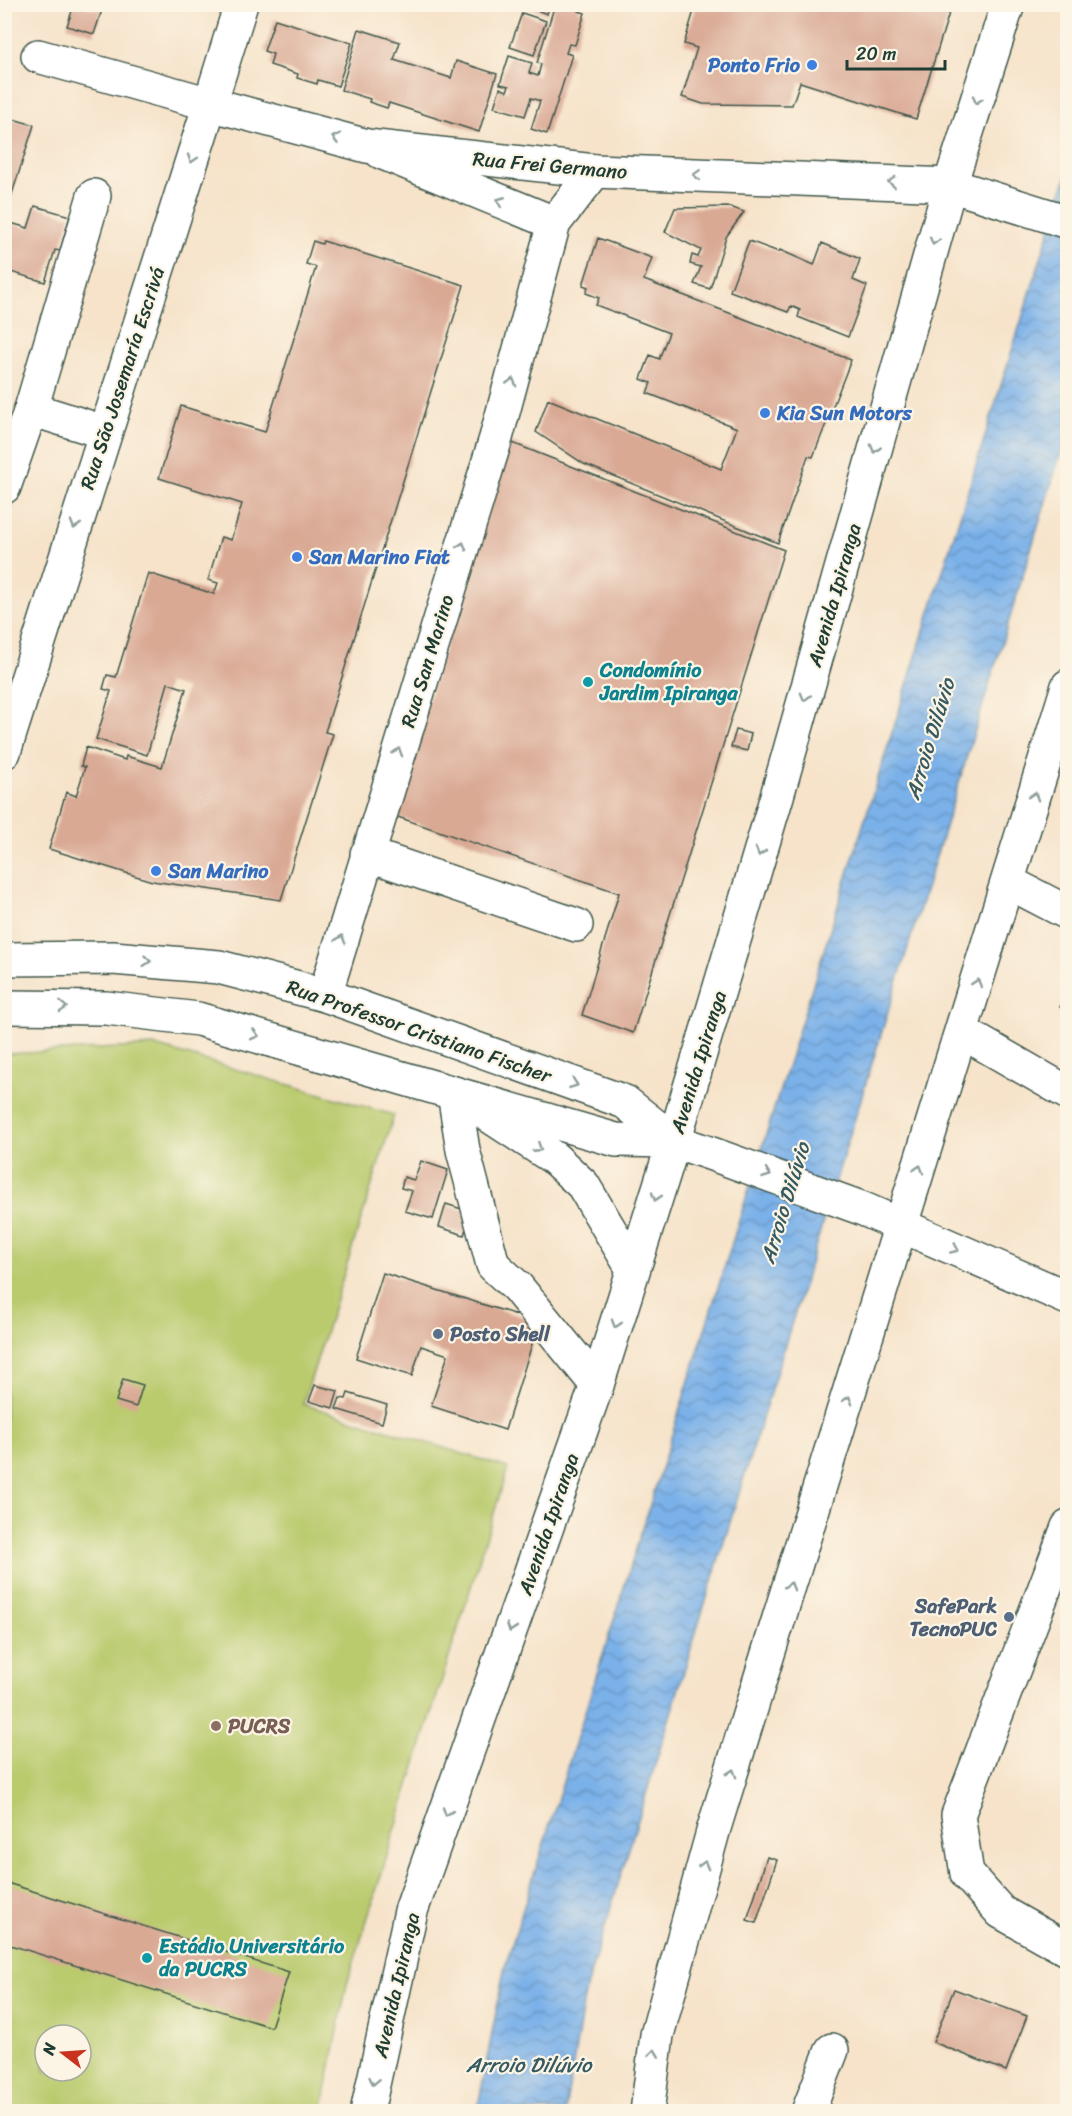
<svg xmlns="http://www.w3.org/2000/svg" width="1072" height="2116" font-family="Sriracha,sans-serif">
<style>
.pitch{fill:#bacb6e;stroke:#6c8451;stroke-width:1.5;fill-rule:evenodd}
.water{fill:url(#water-waves);stroke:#4c778e;stroke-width:1.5}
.building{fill:#d9a994}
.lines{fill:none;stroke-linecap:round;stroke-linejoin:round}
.minor-casing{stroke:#3f564a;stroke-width:36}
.major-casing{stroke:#3f564a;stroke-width:36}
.minor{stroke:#fff;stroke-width:33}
.major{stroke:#fff;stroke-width:33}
.oneway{stroke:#8f9e9a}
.shop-dot{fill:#3f7fe0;stroke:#fcf5e5;stroke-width:2}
.culture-dot{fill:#0f9aa8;stroke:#fcf5e5;stroke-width:2}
.service-dot{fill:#5c6f8a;stroke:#fcf5e5;stroke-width:2}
.education-dot{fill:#8d6e63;stroke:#fcf5e5;stroke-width:2}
.labels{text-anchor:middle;stroke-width:4.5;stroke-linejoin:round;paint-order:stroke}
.shop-label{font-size:20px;font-weight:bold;fill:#366cbe;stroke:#fcf5e5;text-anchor:start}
.street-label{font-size:20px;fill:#1f3d34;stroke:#fcf5e5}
.culture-label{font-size:20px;font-weight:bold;fill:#0d838f;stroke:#fcf5e5;text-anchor:start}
.service-label{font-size:20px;font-weight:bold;fill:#4e5e75;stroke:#fcf5e5;text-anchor:start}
.education-label{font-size:20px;font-weight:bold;fill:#785e54;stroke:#fcf5e5;text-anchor:start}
.water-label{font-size:21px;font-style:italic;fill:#365a61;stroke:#fcf5e5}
</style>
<defs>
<pattern id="water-waves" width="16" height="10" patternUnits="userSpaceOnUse" patternTransform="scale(1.5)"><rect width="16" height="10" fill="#7ab1e9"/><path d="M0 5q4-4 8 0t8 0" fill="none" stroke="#6391be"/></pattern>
</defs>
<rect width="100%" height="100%" fill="#fcf5e5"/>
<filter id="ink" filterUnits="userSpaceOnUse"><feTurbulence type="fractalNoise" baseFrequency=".0167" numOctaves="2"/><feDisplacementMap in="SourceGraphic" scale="12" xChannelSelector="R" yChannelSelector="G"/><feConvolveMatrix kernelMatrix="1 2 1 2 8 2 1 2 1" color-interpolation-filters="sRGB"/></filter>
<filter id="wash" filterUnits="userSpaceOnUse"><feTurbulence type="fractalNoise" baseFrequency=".008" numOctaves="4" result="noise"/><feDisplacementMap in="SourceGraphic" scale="24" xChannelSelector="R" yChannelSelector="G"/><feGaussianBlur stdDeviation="1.35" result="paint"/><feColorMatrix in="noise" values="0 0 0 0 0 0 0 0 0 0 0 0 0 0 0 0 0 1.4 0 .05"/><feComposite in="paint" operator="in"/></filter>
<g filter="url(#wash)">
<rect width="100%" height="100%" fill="#f6e3ca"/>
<path class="pitch" d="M155,1046L394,1115L303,1404L508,1468L347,1984L322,2111H5V1054ZM45,2035H81V2071H45Z"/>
<path class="water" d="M1067,175V433L586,1988L565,2111L477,2112L504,1970Z"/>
<g id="blocks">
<path class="building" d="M520,4H550L547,14Z
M555,4H581L579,11L585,13L575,45L569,44L566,53L572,55L547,134L531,129L540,101L531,98L525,116L494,107L500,88L507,91L509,86L500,84L509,56L532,63L529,73L538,76L541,64L537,63Z
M696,4H945L944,8L950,10L916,119L800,82L792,105L703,104L682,97L697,48L684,44Z
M74,5L102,10L94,34L67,26Z
M522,13L546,21L534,55L510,47Z
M275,19L352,43L338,86L318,80L317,84L297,78L298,74L270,65L273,54L264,51Z
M359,29L400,42L394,60L451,78L456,61L497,74L479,132L389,103L387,108L369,102L370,99L341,90Z
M6,117L34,125L5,216L4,121Z
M35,206L70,216L60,251L55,250L45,282L4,270V221L28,228Z
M730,207L744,212L726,237L710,289L694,284L701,267L690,264L692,255L698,257L701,250L665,232L675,208Z
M598,238L652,258L644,280L851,360L813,457L808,456L778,543L584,464L536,432L548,399L721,469L737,428L647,393L651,383L641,379L650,355L659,359L669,333L596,305L599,298L586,293L588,287L583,285Z
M313,241L322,244L323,241L464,285L325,732L333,734L281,900L152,881L49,849L66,792L76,796L85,767L81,766L86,747L125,760L126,756L162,767L186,689L168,683L147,755L96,739L111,691L103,689L107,675L116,677L148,573L214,594L218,583L208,580L221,537L231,540L242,504L159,478L181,406L265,432L316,267L306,264Z
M749,241L779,252L780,250L814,265L822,243L860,259L853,280L867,286L848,337L798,317L800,310L791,306L788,312L730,291Z
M510,442L784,550L633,1033L582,1015L619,893L392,815Z
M736,730L751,734L747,751L731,747Z
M1068,992V1011L1060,1007Z
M421,1161L448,1170L433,1219L405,1211L412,1191L401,1188L404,1177L414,1180Z
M446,1204L471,1212L464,1235L439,1227Z
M383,1273L539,1322L505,1430L431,1406L448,1355L421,1346L412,1376L356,1358Z
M123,1379L143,1385L136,1407L116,1401Z
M315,1385L338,1391L333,1408L309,1401Z
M348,1393L387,1405L382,1423L336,1409L340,1398L346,1399Z
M767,1857L777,1860L756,1923L747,1920Z
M4,1882L289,1972L271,2027L4,1943Z
M954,1989L1027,2016L1006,2071L933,2042Z"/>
</g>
</g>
<g filter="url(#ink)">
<use href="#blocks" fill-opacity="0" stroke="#3f564a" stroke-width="1.5"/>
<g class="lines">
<g class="minor-casing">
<path id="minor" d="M38,56L210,104L241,4
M381,152L554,223
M31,409L94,196
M4,487L31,409L104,432
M367,854L576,925
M1008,882L1068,913
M325,995L496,438L554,223L595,171
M962,1032L1068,1093
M454,1093L463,1150L493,1265L517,1287L597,1385
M1068,1527L958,1815L967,1874L1001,1912L1068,1950
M808,2112L832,2050"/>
</g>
<g class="major-casing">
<path id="major" d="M4,752L210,104L367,146L595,171L950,185L1068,222
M4,959L113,958L219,967L325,995L625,1102L674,1141
M4,1007L106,1008L198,1019L616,1140L674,1141L712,1154L861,1208L1068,1298
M485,1113L554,1158L583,1185L633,1269
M367,2112L411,1911L597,1385L674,1141L777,796L950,185L1008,4
M647,2112L657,2035L714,1828L1068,686"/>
</g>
<use href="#minor" class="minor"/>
<use href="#major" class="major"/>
</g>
<defs><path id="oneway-chevron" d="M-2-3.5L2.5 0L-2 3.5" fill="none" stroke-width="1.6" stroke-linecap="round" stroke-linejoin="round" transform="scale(1.5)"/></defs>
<g class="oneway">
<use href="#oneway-chevron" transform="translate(977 100) rotate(108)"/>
<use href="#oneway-chevron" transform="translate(336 138) rotate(-165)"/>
<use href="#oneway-chevron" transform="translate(192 159) rotate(108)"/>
<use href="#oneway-chevron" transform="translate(697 175) rotate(-178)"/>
<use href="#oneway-chevron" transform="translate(892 182) rotate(-178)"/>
<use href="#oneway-chevron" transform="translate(500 201) rotate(-158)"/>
<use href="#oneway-chevron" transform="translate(934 241) rotate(106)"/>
<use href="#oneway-chevron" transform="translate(512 382) rotate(-74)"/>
<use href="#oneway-chevron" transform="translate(875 449) rotate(106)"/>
<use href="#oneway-chevron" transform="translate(75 525) rotate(107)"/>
<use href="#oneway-chevron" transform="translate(462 546) rotate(-73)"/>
<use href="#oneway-chevron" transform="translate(805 697) rotate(106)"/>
<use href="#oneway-chevron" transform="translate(398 752) rotate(-73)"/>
<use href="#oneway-chevron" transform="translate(1034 796) rotate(-73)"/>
<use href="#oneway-chevron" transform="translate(760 852) rotate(107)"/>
<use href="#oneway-chevron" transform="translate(341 939) rotate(-73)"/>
<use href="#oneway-chevron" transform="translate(147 961) rotate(5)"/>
<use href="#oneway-chevron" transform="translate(977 983) rotate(-73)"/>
<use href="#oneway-chevron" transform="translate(63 1007) rotate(2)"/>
<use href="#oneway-chevron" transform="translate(255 1035) rotate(15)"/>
<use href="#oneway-chevron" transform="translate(574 1084) rotate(20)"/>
<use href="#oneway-chevron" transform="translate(538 1148) rotate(33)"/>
<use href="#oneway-chevron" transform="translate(919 1169) rotate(-73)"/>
<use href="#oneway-chevron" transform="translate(767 1174) rotate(20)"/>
<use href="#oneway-chevron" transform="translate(656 1197) rotate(108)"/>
<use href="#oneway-chevron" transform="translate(955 1249) rotate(24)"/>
<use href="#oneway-chevron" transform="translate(616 1324) rotate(107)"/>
<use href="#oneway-chevron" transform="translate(848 1400) rotate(-73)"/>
<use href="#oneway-chevron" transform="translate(790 1586) rotate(-73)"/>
<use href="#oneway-chevron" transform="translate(511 1628) rotate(109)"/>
<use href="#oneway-chevron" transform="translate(732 1773) rotate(-73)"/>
<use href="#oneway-chevron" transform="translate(447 1812) rotate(109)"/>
<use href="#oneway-chevron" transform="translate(704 1865) rotate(-74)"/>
<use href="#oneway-chevron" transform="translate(654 2053) rotate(-83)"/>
<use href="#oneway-chevron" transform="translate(374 2081) rotate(102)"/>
</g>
</g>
<g class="shop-dot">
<circle cx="812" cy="65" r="6"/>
<circle cx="765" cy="413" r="6"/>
<circle cx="297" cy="557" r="6"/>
<circle cx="156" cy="871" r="6"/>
</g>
<g class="culture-dot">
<circle cx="588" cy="682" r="6"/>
<circle cx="147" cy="1958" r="6"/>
</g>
<g class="service-dot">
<circle cx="438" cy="1334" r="6"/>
<circle cx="1009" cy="1617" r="6"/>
</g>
<circle class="education-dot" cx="216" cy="1726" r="6"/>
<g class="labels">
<g class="shop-label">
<text x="800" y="72" text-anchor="end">Ponto Frio</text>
<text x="777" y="420">Kia Sun Motors</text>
<text x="309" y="564">San Marino Fiat</text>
<text x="168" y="878">San Marino</text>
</g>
<g class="street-label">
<text transform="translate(550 165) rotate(5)" y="7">Rua Frei Germano</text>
<text transform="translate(122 378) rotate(-72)" y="7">Rua São Josemaría Escrivá</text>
<text transform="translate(834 595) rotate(-74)" y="7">Avenida Ipiranga</text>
<text transform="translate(427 661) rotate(-73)" y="7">Rua San Marino</text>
<text transform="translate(419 1031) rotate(19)" y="7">Rua Professor Cristiano Fischer</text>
<text transform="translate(698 1062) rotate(-73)" y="7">Avenida Ipiranga</text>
<text transform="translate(548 1524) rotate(-71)" y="7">Avenida Ipiranga</text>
<text transform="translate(396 1985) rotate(-77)" y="7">Avenida Ipiranga</text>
</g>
<g class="culture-label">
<text x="600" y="677">Condomínio<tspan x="600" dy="23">Jardim Ipiranga</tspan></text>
<text x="159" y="1953">Estádio Universitário<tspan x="159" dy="23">da PUCRS</tspan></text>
</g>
<g class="service-label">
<text x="450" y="1341">Posto Shell</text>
<text x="997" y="1613" text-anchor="end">SafePark<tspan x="997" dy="23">TecnoPUC</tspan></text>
</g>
<g class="education-label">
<text x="228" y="1733">PUCRS</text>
</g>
<g class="water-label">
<text transform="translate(930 739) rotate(-73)" y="7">Arroio Dilúvio</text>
<text transform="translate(785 1203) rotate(-73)" y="7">Arroio Dilúvio</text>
<text x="529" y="2072">Arroio Dilúvio</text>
</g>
</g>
<rect width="1072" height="2116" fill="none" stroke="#fcf5e5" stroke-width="24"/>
<g transform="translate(63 2053) rotate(287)"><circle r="28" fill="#fcf5e5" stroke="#a4ab9e" stroke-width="1.5"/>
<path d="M0-4.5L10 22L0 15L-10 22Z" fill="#c8321e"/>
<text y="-9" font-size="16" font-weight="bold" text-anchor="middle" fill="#1f3d34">N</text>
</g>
<path d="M847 60v9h98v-9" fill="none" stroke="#1f3d34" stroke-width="3"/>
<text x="856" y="60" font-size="18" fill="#1f3d34" stroke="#fcf5e5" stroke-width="4.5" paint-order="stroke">20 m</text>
</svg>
